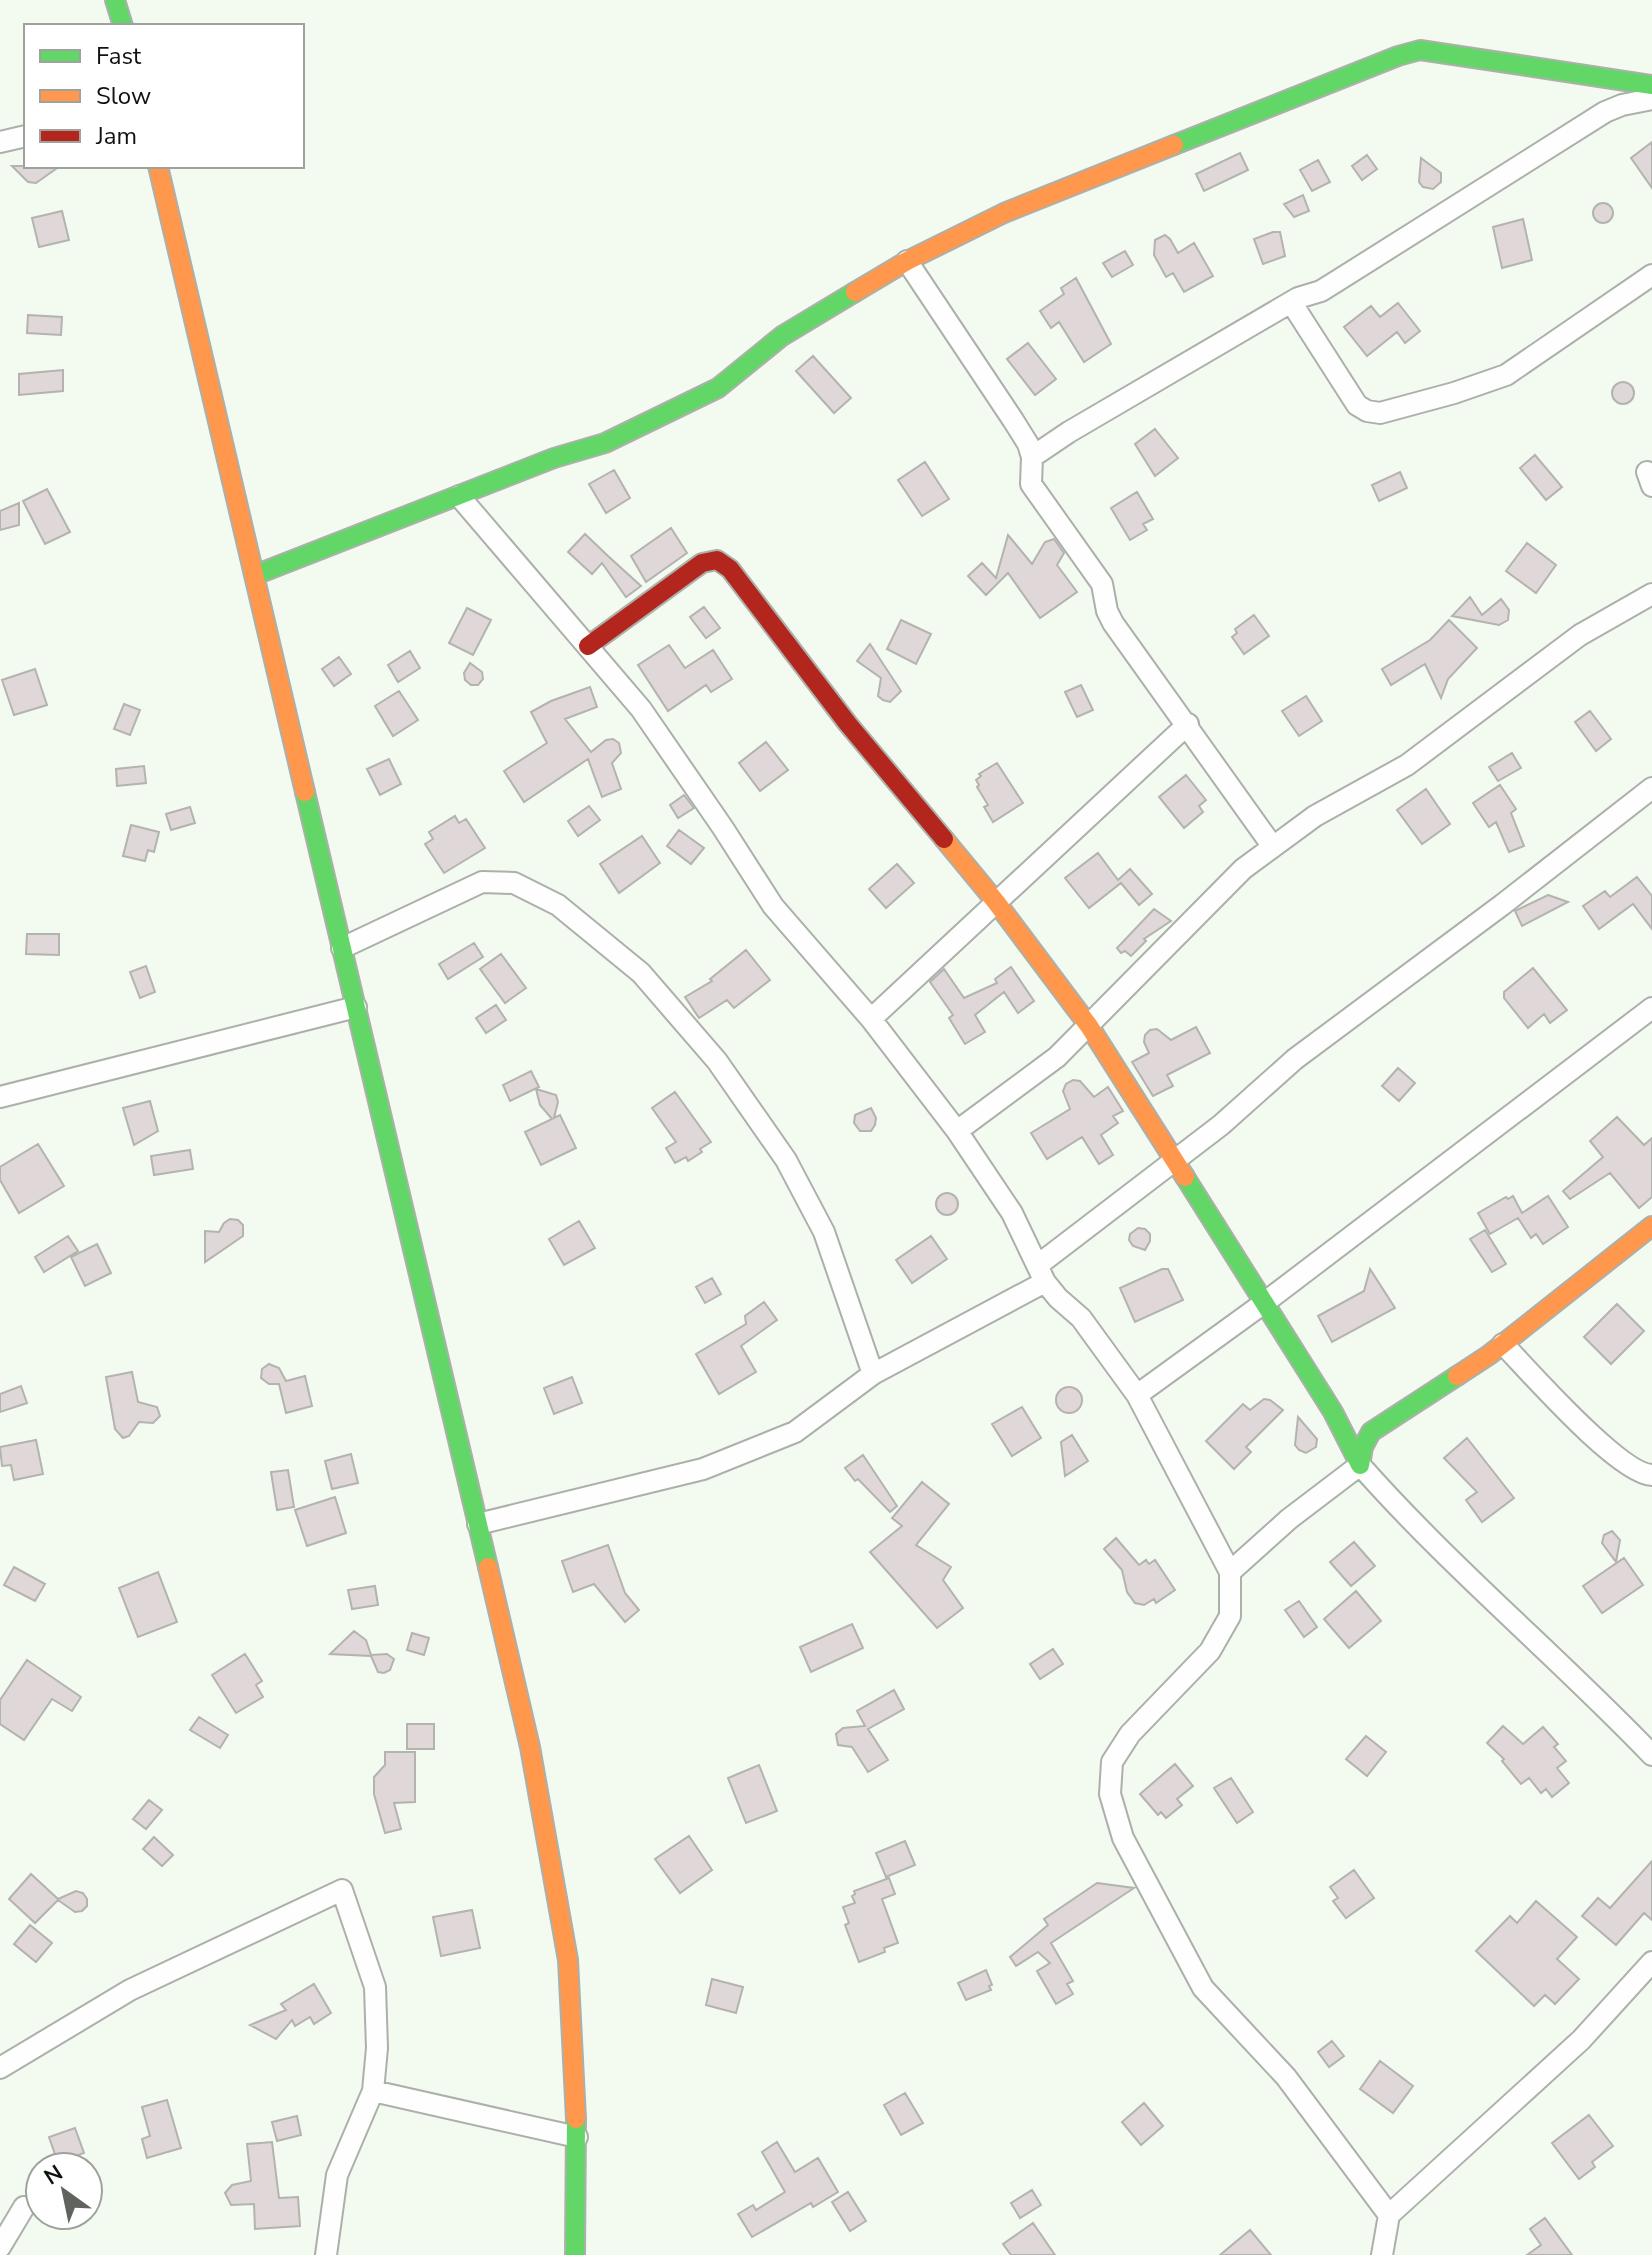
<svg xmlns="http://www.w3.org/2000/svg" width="1652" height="2255" font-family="'Nunito Sans',sans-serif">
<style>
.building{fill:#e0d7d8;stroke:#b3b3b0;stroke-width:2}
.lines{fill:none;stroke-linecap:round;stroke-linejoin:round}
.street-casing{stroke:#acb0aa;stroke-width:24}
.fast-casing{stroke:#acb0aa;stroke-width:22}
.slow-casing{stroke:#acb0aa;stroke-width:22}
.jam-casing{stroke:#acb0aa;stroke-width:22}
.street{stroke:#fdfefd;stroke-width:20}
.fast{stroke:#63d668;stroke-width:18}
.slow{stroke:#ff974d;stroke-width:18}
.jam{stroke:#b3261e;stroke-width:18}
</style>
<rect width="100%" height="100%" fill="#f3faf0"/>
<path class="building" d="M1652,142V188L1631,158Z
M1240,153L1248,170L1204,191L1196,174Z
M1367,155L1377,169L1362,180L1352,166Z
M1421,158L1441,173V182L1433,189L1423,187L1419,182Z
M1318,160L1330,182L1312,191L1300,170Z
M12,166H60L36,183L28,182Z
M1303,195L1309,211L1294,217L1284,204Z
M1593 213a10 10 0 1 1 20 0a10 10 0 1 1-20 0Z
M62,211L69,240L39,247L32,218Z
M1523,219L1532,260L1502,268L1493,227Z
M1273,232H1280L1285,256L1263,264L1254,239Z
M1165,235L1170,239L1178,253L1194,243L1213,276L1184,292L1173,273L1166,277L1154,255L1155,240Z
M1125,251L1133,265L1112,277L1103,263Z
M1076,278L1111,344L1084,362L1059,322L1051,328L1040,311L1064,294L1061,288Z
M1398,303L1420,331L1405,343L1397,332L1367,356L1344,327L1371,306L1380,317Z
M28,315L62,317L61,335L27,333Z
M1028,343L1056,379L1035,395L1007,359Z
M813,356L851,398L834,413L796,371Z
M63,370V391L19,395V374Z
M1612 393a11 11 0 1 1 22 0a11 11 0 1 1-22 0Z
M1155,429L1178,458L1155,476L1135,444Z
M1535,455L1562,487L1546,500L1520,468Z
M925,462L949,499L922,516L898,480Z
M614,470L630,498L606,513L589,484Z
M1400,472L1407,488L1379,501L1372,485Z
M47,489L70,532L45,544L23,501Z
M1137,492L1153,519L1143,524L1147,530L1130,540L1111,508Z
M19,503V525L0,530V511Z
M671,528L687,553L646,582L631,556Z
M585,534L608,556L641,586L626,597L602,563L592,574L568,552Z
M1008,535L1032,564L1045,542L1054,539L1064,553L1057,565L1077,592L1040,618L1008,573L986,595L968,576L982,563L996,578Z
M1527,543L1556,565L1536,593L1506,571Z
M1470,597L1482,615L1501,599L1509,610L1508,620L1499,625L1452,616Z
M704,607L720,628L706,638L690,617Z
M467,608L491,620L473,655L449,643Z
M1254,615L1269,636L1244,654L1232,637L1237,633L1235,629Z
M901,620L931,634L916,664L887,649Z
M1449,620L1477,648L1448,679L1441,698L1425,664L1391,685L1382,669L1430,640Z
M870,644L901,691L890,702L883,700L878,696L881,678L857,661Z
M669,645L685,668L713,650L732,679L711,692L706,685L668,711L638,665Z
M410,651L420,668L398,682L388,665Z
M339,657L351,674L334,686L322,669Z
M470,663L482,672L483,679L478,685H471L465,680L464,673Z
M35,669L47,705L14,715L2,680Z
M1081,685L1093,710L1077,717L1065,692Z
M590,687L597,707L565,719L591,752L606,740L613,739L619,743L621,753L612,763L621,789L602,797L588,759L524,802L504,771L547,743L531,712L551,701Z
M399,691L418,720L393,736L375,706Z
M1306,696L1322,721L1299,736L1282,711Z
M124,704L140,710L130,735L114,729Z
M1590,711L1611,739L1596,751L1575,722Z
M766,742L788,770L760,791L739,763Z
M1512,753L1521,768L1498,781L1489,767Z
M389,759L401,784L380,795L367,769Z
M997,763L1023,803L993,822L984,807L988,805L977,787L979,785L976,780L981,776L979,774Z
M144,766L146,783L117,786L116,769Z
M1186,775L1206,800L1199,806L1203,812L1184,828L1159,797Z
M1500,785L1516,809L1511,813L1524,846L1509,852L1496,822L1489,827L1473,803Z
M1426,789L1450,824L1422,844L1397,810Z
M684,795L694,808L678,818L670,805Z
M589,806L600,820L578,836L568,821Z
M190,807L195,823L171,830L166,814Z
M455,816L459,823L466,819L485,848L444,873L425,844L433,839L429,832Z
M131,825L159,832L154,852L148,850L145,861L123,856Z
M679,830L704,848L691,864L667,846Z
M642,836L660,863L619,893L600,864Z
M1098,853L1118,880L1130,869L1152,894L1139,905L1121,883L1089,908L1065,878Z
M897,864L914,883L886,908L869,889Z
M1637,877L1652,896V929L1633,904L1599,929L1583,906L1605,891L1610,897Z
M1548,895L1568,902L1522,926L1515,911Z
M1154,909L1171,921L1144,939L1146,941L1131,956L1125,951L1121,953L1117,948Z
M27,934H59V955L26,954Z
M474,943L483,957L448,979L439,964Z
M746,950L770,980L734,1008L727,1000L699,1018L685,997L712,981L710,979Z
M501,954L526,988L505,1003L480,969Z
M146,966L155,992L140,998L130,972Z
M1011,967L1034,1001L1018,1013L1004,992L975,1015L985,1032L965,1044L949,1018L953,1015L930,982L944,969L964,998L997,983L995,979Z
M1533,968L1567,1010L1550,1023L1544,1014L1528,1028L1504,998V992Z
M496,1005L506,1020L486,1033L476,1018Z
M1196,1027L1210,1053L1167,1075L1173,1086L1153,1096L1132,1062L1149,1053L1144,1042L1145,1035L1150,1030L1157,1029L1171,1040Z
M1398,1068L1415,1083L1399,1101L1382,1086Z
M531,1071L539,1087L510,1101L503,1085Z
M1073,1080L1080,1081L1094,1097L1108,1087L1123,1111L1113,1116L1118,1123L1101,1135L1113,1155L1099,1164L1082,1137L1047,1159L1031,1133L1070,1109L1063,1091L1066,1084Z
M536,1089L556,1095L558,1102L554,1118L560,1115L576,1148L541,1165L525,1132L552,1119L540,1105Z
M675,1092L711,1142L700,1149L702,1152L688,1161L686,1157L675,1163L666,1148L676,1142L652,1108Z
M150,1101L158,1131L134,1145L123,1108Z
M871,1108L876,1118L875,1125L871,1131H860L854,1123L855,1115Z
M1617,1117L1644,1145L1652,1138V1197L1639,1208L1610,1173L1570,1199L1563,1191L1603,1157L1590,1141Z
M38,1144L64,1186L19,1213L0,1180V1167Z
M190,1150L193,1169L154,1175L151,1156Z
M936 1204a11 11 0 1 1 22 0a11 11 0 1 1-22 0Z
M1513,1196L1522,1213L1548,1196L1568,1227L1543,1244L1536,1234L1531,1238L1518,1218L1490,1234L1478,1213L1506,1197L1508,1199Z
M230,1219L238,1220L243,1225V1236L205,1262V1231L219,1232L224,1223Z
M579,1221L595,1248L564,1265L549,1239Z
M1138,1228L1145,1229L1150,1234V1241L1145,1250L1133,1246L1129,1240L1130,1234Z
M1485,1230L1506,1264L1492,1272L1470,1239Z
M68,1236L78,1251L44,1272L35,1257Z
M931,1236L947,1259L912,1283L896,1260Z
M97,1244L111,1273L85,1286L71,1257Z
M1162,1269H1168L1183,1300L1135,1322L1120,1288Z
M1370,1269L1395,1308L1332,1342L1318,1316L1364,1291Z
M712,1278L721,1294L705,1303L696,1287Z
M764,1302L777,1320L741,1346L756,1372L719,1394L696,1354L746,1324L745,1316Z
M1617,1304L1644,1331L1611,1364L1584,1337Z
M269,1364L279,1368L286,1381L305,1376L312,1406L286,1413L279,1384H269L261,1378L262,1369Z
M132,1372L138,1402L157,1407L160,1416L153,1423L139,1422L129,1436L123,1438L115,1429L106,1377Z
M572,1377L582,1403L554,1414L544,1388Z
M21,1386L27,1403L0,1412V1394Z
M1056 1400a13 13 0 1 1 26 0a13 13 0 1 1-26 0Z
M1264,1399L1270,1400L1283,1410L1246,1447L1251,1452L1234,1469L1206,1441L1243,1404L1250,1410Z
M1022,1407L1041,1438L1012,1456L992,1424Z
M1298,1417L1317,1439L1316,1447L1306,1453L1299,1450L1295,1445Z
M1072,1435L1088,1461L1065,1476L1061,1442Z
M1467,1438L1514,1498L1482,1522L1466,1500L1477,1492L1444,1458Z
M36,1440L43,1474L14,1480L11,1465L2,1466L0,1447Z
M351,1454L358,1483L332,1489L325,1461Z
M863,1455L897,1506L890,1512L858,1479L855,1481L845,1468Z
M288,1470L294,1507L277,1510L271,1472Z
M922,1482L949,1504L916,1545L951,1567L943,1580L963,1608L937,1628L870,1552L902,1526L892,1518Z
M335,1497L346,1533L307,1546L295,1510Z
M1612,1531L1620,1540L1616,1562L1602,1543L1604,1535Z
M1116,1538L1139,1565L1146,1560L1149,1564L1155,1560L1175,1590L1156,1603L1154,1599L1144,1605L1135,1603L1127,1592L1122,1570L1104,1549Z
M1354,1542L1375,1566L1351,1586L1330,1562Z
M608,1545L625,1593L639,1610L625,1622L594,1584L573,1592L562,1561Z
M1624,1558L1643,1585L1602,1613L1583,1586Z
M14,1567L45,1584L35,1601L4,1585Z
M158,1572L177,1622L138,1637L119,1588Z
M375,1586L378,1605L352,1609L348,1590Z
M1356,1591L1381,1621L1349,1648L1324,1619Z
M1299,1601L1317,1627L1304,1637L1285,1610Z
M852,1624L863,1648L811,1672L800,1647Z
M354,1631L366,1640L371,1655L387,1654L394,1659L390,1670L384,1673L378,1672L371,1656L330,1654Z
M412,1633L429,1638L424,1655L407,1650Z
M1053,1649L1063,1664L1040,1679L1030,1664Z
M245,1654L262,1681L256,1685L263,1697L236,1713L212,1675Z
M27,1660L81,1697L72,1711L52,1699L24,1740L0,1724V1700Z
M894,1690L904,1709L868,1729L888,1760L868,1772L852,1747L838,1745L836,1734L843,1728L865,1726L857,1711Z
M199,1717L228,1735L220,1748L190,1730Z
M407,1724H434V1749H407Z
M1503,1726L1523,1744L1543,1727L1558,1744L1554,1747L1566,1761L1557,1768L1569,1783L1552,1797L1546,1789L1541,1793L1529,1778L1521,1784L1502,1761L1504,1759L1487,1743Z
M1366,1736L1386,1752L1367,1776L1346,1759Z
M385,1752H415V1802L394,1803L401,1829L385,1833L374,1794V1777L385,1765Z
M1175,1764L1193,1786L1177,1799L1182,1805L1166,1818L1161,1812L1158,1815L1140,1794Z
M759,1765L777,1811L746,1823L728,1778Z
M1231,1778L1253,1812L1237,1823L1214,1788Z
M149,1800L162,1810L146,1829L133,1819Z
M689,1836L712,1870L680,1893L655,1859Z
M154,1837L173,1855L162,1866L143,1849Z
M905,1841L915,1865L886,1877L876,1853Z
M1652,1861V1920L1644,1913L1616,1945L1582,1916L1598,1898L1610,1908Z
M1354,1870L1374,1898L1346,1918L1333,1901L1338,1898L1330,1887Z
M31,1874L58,1899L76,1891L83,1893L87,1899V1906L82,1911L75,1912L58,1900L35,1923L9,1899Z
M889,1878L895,1894L882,1899L898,1943L884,1948L885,1952L859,1962L845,1925L849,1923L843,1907L855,1903L852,1896L855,1894L854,1891Z
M1097,1883L1134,1888L1051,1943L1073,1981L1067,1984L1073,1994L1056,2004L1037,1971L1050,1963L1038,1952L1016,1966L1010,1957L1048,1925L1044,1919Z
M1536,1901L1577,1937L1557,1959L1579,1979L1555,2004L1545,1995L1534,2006L1476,1951L1510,1916L1517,1923Z
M472,1910L480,1948L441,1956L433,1917Z
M30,1925L52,1943L36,1962L14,1944Z
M986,1970L992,1985L989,1986L991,1990L966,2000L958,1983Z
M712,1979L743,1987L736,2013L706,2005Z
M314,1984L331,2013L314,2024L310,2017L295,2026L292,2020L276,2039L250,2025L286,2010L281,2004Z
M1332,2041L1344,2056L1329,2067L1318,2052Z
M1380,2061L1413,2086L1393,2113L1360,2089Z
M905,2093L923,2123L901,2135L884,2105Z
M167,2100L181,2148L147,2158L142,2139L150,2136L142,2107Z
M1144,2103L1163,2126L1141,2145L1122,2122Z
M1589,2115L1613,2146L1592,2162L1595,2167L1579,2179L1552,2143Z
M297,2116L301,2135L277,2141L272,2122Z
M75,2128L84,2153L58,2163L49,2137Z
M272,2142L279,2198L298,2197L300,2226L255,2229L254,2204L231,2205L225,2193L232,2185L251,2181L247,2144Z
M777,2142L795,2172L818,2158L838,2192L813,2207L811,2203L752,2237L738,2214L753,2205L756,2210L785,2192L762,2152Z
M1032,2190L1041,2205L1020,2218L1011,2203Z
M848,2192L866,2221L850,2231L832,2202Z
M1545,2218L1572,2255H1527L1541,2245L1530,2229Z
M1033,2223L1055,2255H1011L1003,2244Z
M1250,2230L1271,2255H1220Z"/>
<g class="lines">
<g class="street-casing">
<path id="street" d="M0,142L26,136
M907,261L1013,420L1028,444L1032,457L1069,432L1298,298L1321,291L1337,281L1605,112L1622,105L1652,99
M1291,302L1357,405L1367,411L1380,413L1454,393L1506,375L1652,275
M1032,457L1031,484L1102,584L1107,611L1113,623L1273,847
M1647,472L1652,486
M459,496L641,709L723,828L773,906L871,1019L957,1131L1012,1213L1045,1282
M342,948L482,882L514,883L558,905L641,973L717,1061L786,1160L824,1232L873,1374
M871,1019L1188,724
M0,1097L356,1007
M957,1131L1057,1057L1243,869L1315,816L1407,765L1580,635L1652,594
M1038,1265L1221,1125L1295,1059L1502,905L1652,788
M1503,1344C1529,1371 1619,1474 1652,1475
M1137,1395L1230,1572L1289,1519L1360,1465C1451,1568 1557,1656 1652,1755
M478,1524L703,1469L795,1432L873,1374L1045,1282L1058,1298L1081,1318L1137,1395L1264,1303L1652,1008
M1230,1572V1616L1210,1651L1130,1734L1112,1762L1110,1794L1123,1838L1203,1988L1286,2077L1389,2215L1382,2255
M0,2068L130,1990L342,1890L375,1987L377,2048L373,2091L577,2137
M1389,2215L1581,2040L1652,1962
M0,2247L24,2207
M326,2255L337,2175L373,2091"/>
</g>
<g class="fast-casing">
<path id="fast" d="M115,0L123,26
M1174,145L1398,56L1420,50L1652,85
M255,575L554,458L605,443L718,388L782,336L855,292
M305,792L488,1567
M1185,1177L1333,1412L1360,1465L1363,1447L1371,1432L1457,1376
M575,2255L576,2119"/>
</g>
<g class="slow-casing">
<path id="slow" d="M158,166L305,792
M855,292L907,261L1004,213L1174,145
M944,839L996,902L1089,1026L1185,1177
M1457,1376L1489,1355L1652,1226
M488,1567L530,1747L568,1960L576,2119"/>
</g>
<g class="jam-casing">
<path id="jam" d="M588,646L702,563L717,560L730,569L848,724L944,839"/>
</g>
<use href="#street" class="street"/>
<use href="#fast" class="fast"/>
<use href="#slow" class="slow"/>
<use href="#jam" class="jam"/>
</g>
<rect x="24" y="24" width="280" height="144" fill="#ffffff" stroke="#9fa19f" stroke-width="2"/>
<rect x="40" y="50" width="40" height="12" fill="#63d668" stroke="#9fa19f" stroke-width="2"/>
<text x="96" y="64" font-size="24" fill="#0f130e">Fast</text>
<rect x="40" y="90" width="40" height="12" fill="#ff974d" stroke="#9fa19f" stroke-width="2"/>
<text x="96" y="104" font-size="24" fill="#0f130e">Slow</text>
<rect x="40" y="130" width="40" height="12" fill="#b3261e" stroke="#9fa19f" stroke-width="2"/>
<text x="96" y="144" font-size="24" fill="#0f130e">Jam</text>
<g transform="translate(64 2191) rotate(327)"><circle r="38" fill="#ffffff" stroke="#9fa19f" stroke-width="2"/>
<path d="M0-6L14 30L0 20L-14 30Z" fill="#5f645d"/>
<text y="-12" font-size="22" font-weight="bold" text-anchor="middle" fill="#0f130e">N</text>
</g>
</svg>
